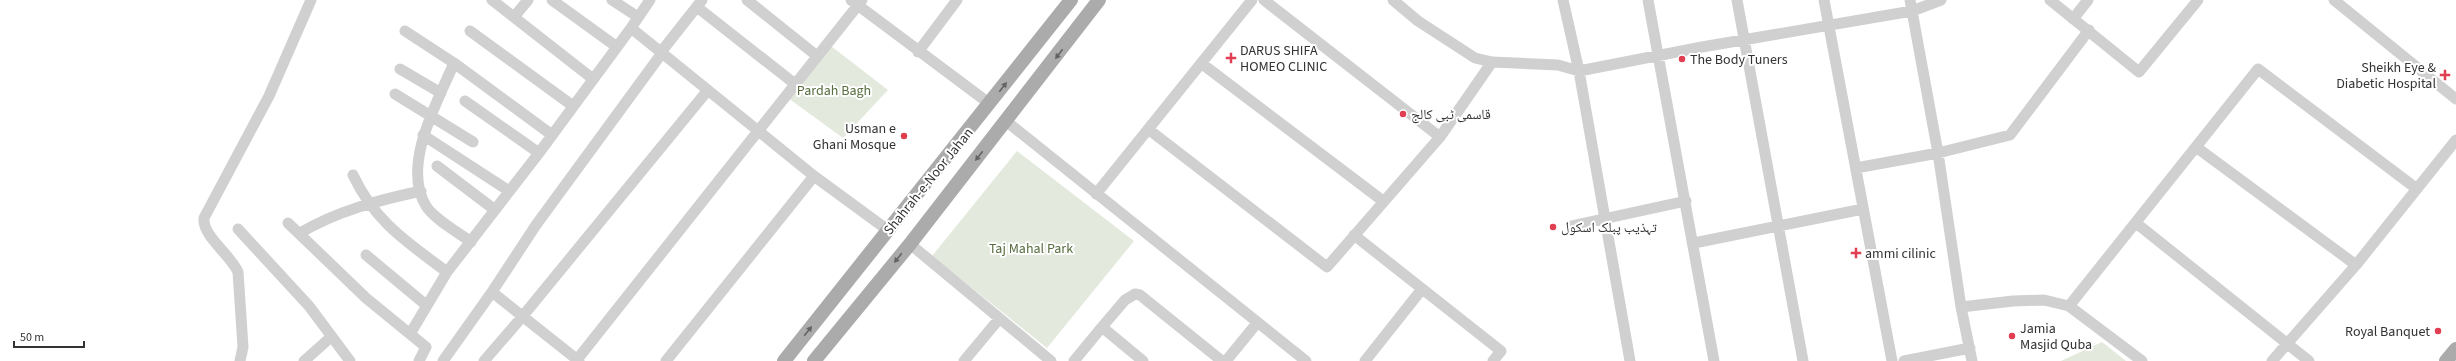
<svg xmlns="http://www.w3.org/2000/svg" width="2456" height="361" font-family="'Source Sans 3','Noto Naskh Arabic',sans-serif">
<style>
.green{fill:#e3e9dc}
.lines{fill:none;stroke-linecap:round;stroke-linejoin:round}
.minor{stroke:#d0d0d0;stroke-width:11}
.major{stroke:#ababab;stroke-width:14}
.oneway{fill:#636363}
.poi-dot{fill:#e13e51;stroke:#fff;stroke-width:1.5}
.labels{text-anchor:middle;stroke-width:4;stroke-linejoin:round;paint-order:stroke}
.poi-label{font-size:14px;fill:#333;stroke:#fff;text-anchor:start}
.park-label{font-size:14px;fill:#586e40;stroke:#fff}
.street-label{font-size:14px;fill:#333;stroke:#fff}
</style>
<rect width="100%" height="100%" fill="#fff"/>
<path class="green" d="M827,43L888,90L843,138L784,95Z
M1017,151L1134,241L1047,348L932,256Z
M2102,342L2126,361H2061Z"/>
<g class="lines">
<path class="minor" d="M492,0L593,79
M552,0L617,47
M612,0L638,17
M747,0L817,56
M851,0L990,104
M1264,0L1440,137
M1393,0L1418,21L1475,58L1492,62L1558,65L1579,71L1702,47L1912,11L1941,0
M1563,0L1579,71L1630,361
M1648,0L1714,361
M1737,0L1803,361
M1824,0L1892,361
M1910,0L1938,153L1961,307L1972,361
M2050,0L2139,72L2198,0
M2334,0L2456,99
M697,7L795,84
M514,17L528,0
M2073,19L2088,0
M631,28L650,0
M405,31L454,63L552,135
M470,31L573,106
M661,52L702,0
M918,52L957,0
M454,63C438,101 401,165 426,206C433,218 459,233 471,242
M1201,63L1383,201
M400,69L441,93
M395,94L473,142
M465,101L539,153
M1006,121L1306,361
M1148,129L1327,267L1440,137L1492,62
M423,135L509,191
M2196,147L2356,265
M437,166L495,210
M1856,168L1938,153L2010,135L2089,30
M353,175C375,222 407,242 447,272
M1096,194L1252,0
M288,223L366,298L410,334
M2136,223L2309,361
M1571,226L1686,201
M238,229L309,306L350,361
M300,233C337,211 379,200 421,191
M1354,235L1501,351L1493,361
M1694,243L1863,209
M910,244L1051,361
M366,255L426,305
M2069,306L2258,69L2417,189
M1961,307L2013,301L2044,300L2069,306L2142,361
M1102,327L1125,300L1135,294L1140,295L1222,361
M240,361L243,347L238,272C231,255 202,236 204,218L269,96L311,0
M304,361L331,337
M419,361L426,347L410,334L447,272L539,153L631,28L662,53
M443,361L492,292
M484,361L522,317L708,90
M576,361L862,0
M579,361L492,292L536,225L662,53L814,176L889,231
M666,361L814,176
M964,361L999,319
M1074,361L1102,327L1143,361
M1226,361L1257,323
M1365,361L1422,289
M1904,361L1970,348
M2272,361L2356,265L2456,140"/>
<path class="major" d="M784,361L1071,0
M814,361L910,244L1099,0
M2446,361L2456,349"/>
</g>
<defs><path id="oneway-solid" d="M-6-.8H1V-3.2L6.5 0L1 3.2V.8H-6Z"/></defs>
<g class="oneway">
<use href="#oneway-solid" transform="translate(1059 54) rotate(127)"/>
<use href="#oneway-solid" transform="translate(1003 87) rotate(-52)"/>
<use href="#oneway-solid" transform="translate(979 156) rotate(128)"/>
<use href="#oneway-solid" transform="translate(898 258) rotate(129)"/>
<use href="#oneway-solid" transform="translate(808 331) rotate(-51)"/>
</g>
<g class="poi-dot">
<path d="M1229 52h4v4h4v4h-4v4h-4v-4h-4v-4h4z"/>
<circle cx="1682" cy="59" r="4"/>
<path d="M2443 69h4v4h4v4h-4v4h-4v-4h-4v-4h4z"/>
<circle cx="1403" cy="114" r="4"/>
<circle cx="904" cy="136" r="4"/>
<circle cx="1553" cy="227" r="4"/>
<path d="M1854 247h4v4h4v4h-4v4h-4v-4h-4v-4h4z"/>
<circle cx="2438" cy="331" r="4"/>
<circle cx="2012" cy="336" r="4"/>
</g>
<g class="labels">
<g class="poi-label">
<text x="1240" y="55">DARUS SHIFA<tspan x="1240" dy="16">HOMEO CLINIC</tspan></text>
<text x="1690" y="64">The Body Tuners</text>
<text x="2436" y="72" text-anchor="end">Sheikh Eye &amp;<tspan x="2436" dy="16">Diabetic Hospital</tspan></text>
<text x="1411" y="119">قاسمی ٹبی کالج</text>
<text x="896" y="133" text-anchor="end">Usman e<tspan x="896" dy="16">Ghani Mosque</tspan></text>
<text x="1561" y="232">تہذیب پبلک اسکول</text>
<text x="1865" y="258">ammi cilinic</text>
<text x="2020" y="333">Jamia<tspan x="2020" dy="16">Masjid Quba</tspan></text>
<text x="2430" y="336" text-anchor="end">Royal Banquet</text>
</g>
<g class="park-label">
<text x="834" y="95">Pardah Bagh</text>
<text x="1031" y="253">Taj Mahal Park</text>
</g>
<g class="street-label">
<text transform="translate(928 181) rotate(-51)" y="5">Shahrah-e-Noor Jahan</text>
</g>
</g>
<path d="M14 341v6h70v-6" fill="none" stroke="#333333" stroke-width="2"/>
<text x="20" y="341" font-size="12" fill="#333333" stroke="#ffffff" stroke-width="3" paint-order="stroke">50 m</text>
</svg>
